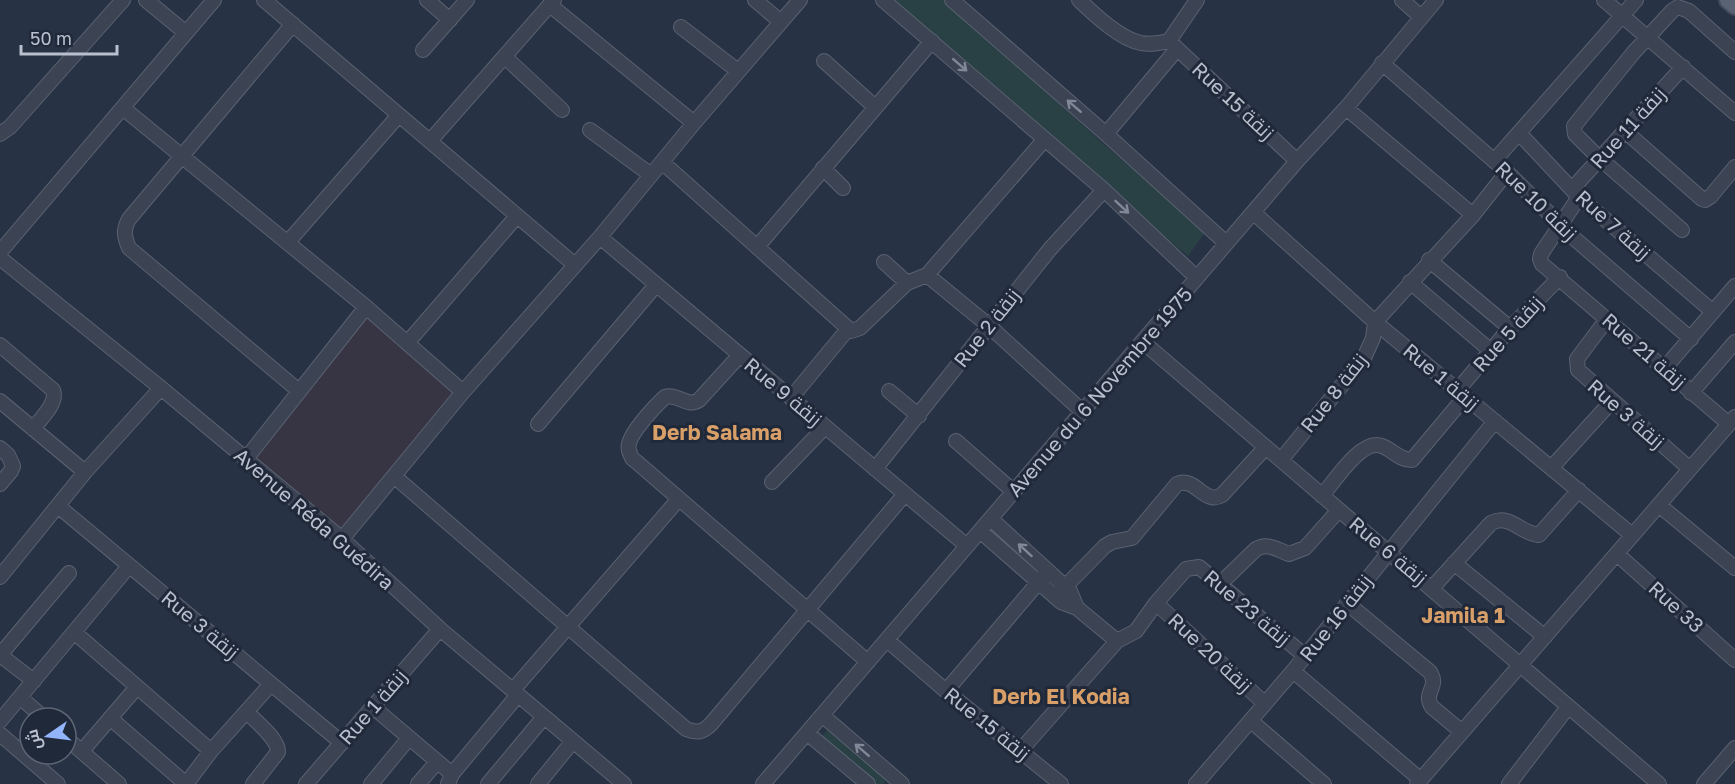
<svg xmlns="http://www.w3.org/2000/svg" width="1735" height="784" font-family="'Golos Text',Cairo,sans-serif">
<style>
.medical{fill:#373444}
.grass{fill:#294045}
.lines{fill:none;stroke-linecap:round;stroke-linejoin:round}
.minor-casing{stroke:#5a6271;stroke-width:16}
.major-casing{stroke:#454d5d;stroke-width:20}
.minor{stroke:#3c4454;stroke-width:14}
.major{stroke:#5a6374;stroke-width:16}
.oneway{stroke:#818897}
.labels{text-anchor:middle;stroke-width:6;stroke-linejoin:round;paint-order:stroke}
.street-label{font-size:20px;fill:#b9c0cd;stroke:#202939}
.neighbourhood-label{font-size:21px;font-weight:bold;fill:#d99f69;stroke:#202939}
</style>
<rect width="100%" height="100%" fill="#273244"/>
<path class="medical" d="M362,313L464,401L340,545L239,459Z"/>
<path class="grass" d="M892,0H945L1100,141L1206,231L1188,256L1106,188Z
M828,729L887,778L883,784H876L823,739V735Z"/>
<g class="lines">
<g class="minor-casing">
<path id="minor" d="M146,0L186,33
M264,0L575,265
M427,0L450,20
M755,0L781,22
M883,0L1104,190L1197,278
M952,0L1106,134L1226,243
M1079,0C1094,14 1120,39 1141,43C1150,45 1159,43 1169,41L1197,0
M1402,0L1421,17
M1604,0L1735,113
M550,5L694,123
M293,24L129,219C123,230 124,236 129,248L299,391
M681,27L738,71
M1169,41L1297,161
M423,50L467,0
M505,57L562,110
M824,61L875,107
M1382,63L1507,172L1575,239L1691,339
M123,108L366,307L463,392
M1346,108L1473,215
M590,130L651,175
M1626,132L1702,199L1705,200L1711,196L1735,167
M1519,133L1579,197L1712,311
M0,134L10,127L123,0
M1106,134L1177,49
M430,141L554,0
M1494,161L1636,0
M662,162L851,331L860,328L907,283L927,275L1045,139
M823,168L843,188
M1573,188L1683,67
M1579,197L1541,254L1540,259L1542,264L1729,424
M1254,213L1375,322L1632,535
M1682,230L1596,155L1575,134L1574,126L1634,52L1673,10L1678,7L1689,11L1735,52
M600,237L967,546
M288,242L399,115
M757,247L932,41
M0,252L214,0
M0,258L161,388L342,539L440,629L624,784
M1429,260L1510,328
M884,262L907,283
M927,275L988,325L1083,412
M1410,282L1491,351
M1607,319L1577,359L1578,370L1690,469
M408,342L517,216
M1143,342L1659,784
M0,345L53,390C58,403 41,418 33,429
M740,355L699,400C687,408 678,393 665,397C655,406 631,432 629,444C627,450 630,453 632,458L868,662
M1664,369L1735,286
M889,391L919,416
M1457,391L1510,328L1560,277
M1691,393L1735,342
M791,398L848,329
M0,401L85,472
M538,424L656,285
M956,441L1014,492
M0,448L8,455L13,466L11,471L0,484
M245,460L366,307
M1281,460L1364,358L1373,338L1375,322L1473,215L1507,172
M1552,467L1612,401
M875,469L1050,249L1104,190
M394,476L686,729C697,733 702,733 711,724L905,494
M772,482L825,427
M1322,496C1334,482 1361,438 1382,446C1393,450 1399,460 1412,460L1464,398
M1659,505L1735,568
M58,506L342,743
M991,519L1070,591L1077,608
M980,531L1061,602L1077,608L1117,641
M342,539L463,392L600,237L694,123L800,0
M1617,554L1735,660
M1454,563L1545,637
M0,577L85,472L161,388
M1219,585L1256,549C1268,542 1278,550 1289,554L1305,548L1339,510
M1432,588L1491,523C1510,513 1521,534 1539,535L1579,490
M1055,597L1105,546L1112,542L1132,538L1177,484C1196,476 1204,506 1222,495L1266,447
M1156,603L1264,703
M1347,603L1430,672C1440,688 1422,692 1432,707L1462,732
M74,632L211,751
M887,640L946,691L1061,784
M0,655L69,573
M0,655L34,681
M1293,671L1421,780
M513,690L678,500
M946,691L1048,571
M21,698L44,718
M373,707L452,774
M247,712C256,722 278,738 278,752L253,784
M822,715L902,784
M110,718L186,784
M0,721L129,566
M1251,721L1324,784
M807,733L868,784
M0,734L58,784
M66,738L119,784
M82,751L137,687
M1020,751L1117,641L1136,631L1156,603L1186,569L1199,567L1305,656
M186,784L211,751L271,684
M306,784L440,629
M371,784L409,738
M418,784L437,762
M448,784L452,774L518,695
M488,784L544,717
M538,784L573,741
M763,784L1297,161L1346,108L1436,0
M1196,784L1293,671L1495,421
M1417,784L1735,417
M1509,784L1568,707
M1704,784L1735,748"/>
</g>
<g class="major-casing">
<path id="major" d="M1728,0L1735,6"/>
</g>
<use href="#minor" class="minor"/>
<use href="#major" class="major"/>
</g>
<defs><path id="oneway-shaft" d="M-6 0H5M1.5-3L5.5 0L1.5 3" fill="none" stroke-width="1.6" stroke-linecap="round" stroke-linejoin="round" transform="scale(1.5)"/></defs>
<g class="oneway">
<use href="#oneway-shaft" transform="translate(960 65) rotate(41)"/>
<use href="#oneway-shaft" transform="translate(1074 106) rotate(-139)"/>
<use href="#oneway-shaft" transform="translate(1122 207) rotate(43)"/>
<use href="#oneway-shaft" transform="translate(1025 550) rotate(-138)"/>
<use href="#oneway-shaft" transform="translate(862 750) rotate(-139)"/>
</g>
<g class="labels">
<g class="street-label">
<text transform="translate(1233 101) rotate(43)" y="7">Rue 15 زنقة</text>
<text transform="translate(1628 128) rotate(-48)" y="7">Rue 11 زنقة</text>
<text transform="translate(1536 201) rotate(44)" y="7">Rue 10 زنقة</text>
<text transform="translate(1613 225) rotate(42)" y="7">Rue 7 زنقة</text>
<text transform="translate(987 328) rotate(-52)" y="7">Rue 2 زنقة</text>
<text transform="translate(1508 334) rotate(-48)" y="7">Rue 5 زنقة</text>
<text transform="translate(1644 351) rotate(41)" y="7">Rue 21 زنقة</text>
<text transform="translate(1441 377) rotate(40)" y="7">Rue 1 زنقة</text>
<text transform="translate(783 392) rotate(40)" y="7">Rue 9 زنقة</text>
<text transform="translate(1100 392) rotate(-49)" y="7">Avenue du 6 Novembre 1975</text>
<text transform="translate(1334 393) rotate(-52)" y="7">Rue 8 زنقة</text>
<text transform="translate(1626 414) rotate(41)" y="7">Rue 3 زنقة</text>
<text transform="translate(314 519) rotate(41)" y="7">Avenue Réda Guédira</text>
<text transform="translate(1388 551) rotate(40)" y="7">Rue 6 زنقة</text>
<text transform="translate(1676 607) rotate(42)" y="7">Rue 33</text>
<text transform="translate(1247 608) rotate(40)" y="7">Rue 23 زنقة</text>
<text transform="translate(1336 618) rotate(-52)" y="7">Rue 16 زنقة</text>
<text transform="translate(200 625) rotate(40)" y="7">Rue 3 زنقة</text>
<text transform="translate(1210 653) rotate(43)" y="7">Rue 20 زنقة</text>
<text transform="translate(373 707) rotate(-49)" y="7">Rue 1 زنقة</text>
<text transform="translate(987 724) rotate(39)" y="7">Rue 15 زنقة</text>
</g>
<g class="neighbourhood-label">
<text x="717" y="440">Derb Salama</text>
<text x="1463" y="623">Jamila 1</text>
<text x="1061" y="704">Derb El Kodia</text>
</g>
</g>
<g transform="translate(48 736) rotate(256)"><circle r="28" fill="#202939" stroke="#5d6574" stroke-width="1.5"/>
<path d="M0-4.5L10 22L0 15L-10 22Z" fill="#91b4fa"/>
<text y="-9" font-size="16" font-weight="bold" text-anchor="middle" fill="#b9c0cd">ش</text>
</g>
<path d="M21 45v9h96v-9" fill="none" stroke="#b9c0cd" stroke-width="3"/>
<text x="30" y="45" font-size="18" fill="#b9c0cd" stroke="#202939" stroke-width="4.5" paint-order="stroke">50 m</text>
</svg>
